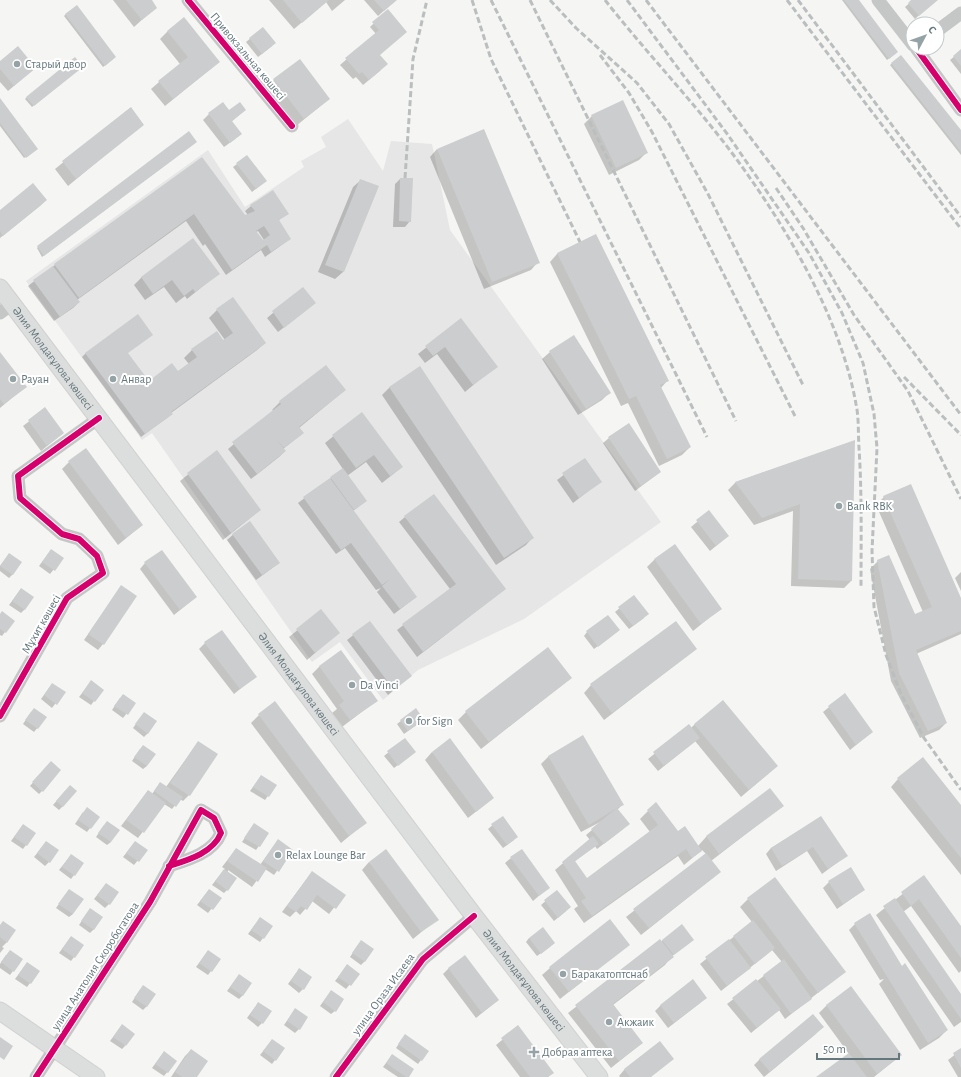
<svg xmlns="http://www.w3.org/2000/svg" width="961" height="1077" font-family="'Alegreya Sans',sans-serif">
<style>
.built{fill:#e5e6e5}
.shadow{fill:#0003;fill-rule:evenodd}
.building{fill:#cbcdce;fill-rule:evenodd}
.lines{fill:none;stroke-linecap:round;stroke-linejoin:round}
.major-casing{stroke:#d0d1d1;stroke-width:19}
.minor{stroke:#c5c7c7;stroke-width:13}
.major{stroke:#dcdddd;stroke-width:17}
.rail{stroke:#bbbebe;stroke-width:3;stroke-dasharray:6 3;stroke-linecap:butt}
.cycleway-casing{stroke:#fff;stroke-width:8}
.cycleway{stroke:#d6006c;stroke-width:6}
.poi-dot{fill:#96a3a6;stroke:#fff;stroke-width:1.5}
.labels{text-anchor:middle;stroke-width:4;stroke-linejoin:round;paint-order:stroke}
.street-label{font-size:12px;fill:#63777c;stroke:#fff}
.poi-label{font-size:12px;fill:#63777c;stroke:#fff;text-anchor:start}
</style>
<rect width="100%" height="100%" fill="#f5f5f4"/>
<path class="built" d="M348,119L383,171L391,141L432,144L450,230L661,522L524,619L418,670L383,700L340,642L312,662L152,433L142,440L26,281L208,150L245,207L304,167L301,161L326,147L321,137Z"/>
<path class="shadow" d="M113,0H150L156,7L134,27Z
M269,0H345L332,11L326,2L294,29Z
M364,0H396L378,16Z
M842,0H858L896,53L887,60Z
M913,0H935L915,19L905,7Z
M388,10L379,56L381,70L363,85L356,77L353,79L340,65L376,34L370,27Z
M66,14L113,59L103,67L64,16Z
M263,28L272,46L258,57L246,42Z
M168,31L219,62L165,106L151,89L180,64L160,39Z
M961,51V74L950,60Z
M901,56L961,132V155L890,65Z
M0,62L29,73L8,91L0,82Z
M80,68L32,107L25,99L27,97Z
M274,80L329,99L296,126L267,87Z
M0,100L35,150L24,158L0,126Z
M130,108L143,124L68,186L55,169Z
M245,110L231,122L235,139L224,147L203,120L209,114Z
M592,116L646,153L639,160L609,175L584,124Z
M195,143L42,257L37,248L38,247Z
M437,149L538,262L531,270L484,289L430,157Z
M202,158L241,217L248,215L245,211L251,206L287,213L278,221L290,239L265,257L261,250L226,275L205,244L203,246L186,221L77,300L79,302L73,308L54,321L28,286L55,265ZM258,231L264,240L262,241L256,232Z
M237,164L262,184L252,192L233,167Z
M400,179L410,221L405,227H393L395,184Z
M361,180L378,187L343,272L335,279L318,272L353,187Z
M46,200L40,206L0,238V212Z
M595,235L667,381L661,388L690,447L682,455L659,466L628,403L621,406L550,262L557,254Z
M218,274L187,299L185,296L176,303L164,287L145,300L134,285L142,277Z
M303,288L315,303L278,332L267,318Z
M217,310L265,343L257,350L171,413L168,417L141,437L82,357L86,353H127L148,382L177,372L189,364L184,358L192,350L225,340L209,318Z
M461,320L496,366L465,392L437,354L425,363L418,354Z
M550,352L609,393L602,400L578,415L542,359Z
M0,353L25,387L0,408Z
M390,387L533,537L526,545L496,565L382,395Z
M345,390L299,428L303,433L283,449L285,451L279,457L251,479L228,449L274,411L272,410L280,402Z
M45,409L63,433L41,451L23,426Z
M362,413L402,467L382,483L366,462L347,476L366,501L353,511L416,597L394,614L377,592L381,588L376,590L345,548L336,554L298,503L343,469L325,443Z
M609,438L660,472L635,491L603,443Z
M854,441L851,581L844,588L791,586L793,511L754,525L728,490L736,482Z
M217,451L260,510L223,540L180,481Z
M585,459L600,482L573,503L557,480Z
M69,462L142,525L118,545L62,469Z
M884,497L961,600V634L916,654L946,723L939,730L920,738L891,681L870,569L878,561L915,615L923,612L876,505Z
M709,512L722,541L710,551L691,527Z
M405,517L505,589L417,657L397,630L450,589L399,522Z
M235,533L279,563L256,580L227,540Z
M51,550L62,559L50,574L39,566Z
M6,558L13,574L9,578L0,571V566Z
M655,559L720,609L693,631L647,567Z
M145,563L196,597L174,615L140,569Z
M961,572V591L955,578Z
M121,587L103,644L98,650L84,640Z
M18,593L25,609L21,613L9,605Z
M634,596L644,618L629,629L615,612Z
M321,611L338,633L307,660L289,637Z
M0,615L13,621L2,636L0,635Z
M370,622L410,676L388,695L347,640Z
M587,632L615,633L594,649L584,636Z
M205,643L255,677L234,694L199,649Z
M696,649L604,720L584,693L591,685Z
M320,666L376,701L342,727L332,713L337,709L312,674Z
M571,678L481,749L458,720L466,712Z
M91,682L94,701L91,705L79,697Z
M49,688L64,692L52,708L41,699Z
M844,695L872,732L850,750L823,712Z
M120,698L135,703L123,718L112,710Z
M415,710L419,723L404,734L397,724Z
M31,712L46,717L34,732L23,724Z
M259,715L365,823L341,843L251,723Z
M141,717L148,733L144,737L133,728Z
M695,724L769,773L741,797L695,741L658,771L648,759L689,726L691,728Z
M405,739L411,755L394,768L384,756Z
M198,742L216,754L189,795L183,801L180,799L172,809L164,804L138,838L121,826L148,791L152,794L160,783L166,787Z
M140,749L147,766L143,769L132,761Z
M432,752L493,798L468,818L425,760Z
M549,756L622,805L617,810L623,829L597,849L595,846L574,862L587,880L650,832L640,819L656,803L678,832L698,846L706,837L770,790L782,806L711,861L720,872L641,935L626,917L706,854L702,850L684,865L678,856L584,923L574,909L578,906L555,870L590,840L586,835L604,820L581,832L541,764Z
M47,766L42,791L39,794L30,786Z
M261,776L275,786L265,800L250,791Z
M898,779L961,806V875L891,787Z
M66,790L63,806L59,810L53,805Z
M83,812L90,828L87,832L75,824Z
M502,817L514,840L503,848L488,829Z
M821,817L846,856L822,874L807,851L776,871L766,854L771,848Z
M254,824L268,833L256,850L242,842Z
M23,825L26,845L23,849L11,841Z
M104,825L111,842L107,845L96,837Z
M278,840L292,850L274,875L265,869L252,887L228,870L227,890L224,893L212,885L225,869L222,867L236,849L260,865Z
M46,842L49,862L45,866L34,857Z
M135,842L146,850L134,865L123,857Z
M71,855L74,875L71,879L59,870Z
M511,858L549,887L533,901L505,863Z
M369,862L437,919L413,939L362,870Z
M312,872L344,895L329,914L312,901L300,915L296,911L290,917L282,912Z
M924,877L961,928V971L959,973L911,906L903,912L961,995V1022L954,1027L876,915Z
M829,882L864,890L837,909L823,888Z
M106,884L109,904L105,908L94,899Z
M69,890L73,914L69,917L56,908Z
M209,890L220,898L208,913L197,905Z
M557,891L566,911L554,921L541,905Z
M748,899L844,972L785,1019L779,1010L751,1033L727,1004L782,962L772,950L721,991L700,964L752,922L740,907Z
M87,913L94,929L90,933L79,925Z
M260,918L263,938L260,942L248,934Z
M855,924L902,967L947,1030L939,1038L920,1050L879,984L884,979L880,980L849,930Z
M0,925L7,942L2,947L4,948L0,953Z
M71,937L74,957L71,961L59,953Z
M529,938L551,946L537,956L526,942Z
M663,940L689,943L672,956L665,965L613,1005L642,1043L611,1068L568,1013Z
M358,945L365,961L361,965L350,957Z
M628,945L560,999L542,975L550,968Z
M208,951L211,971L208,975L196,967Z
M6,955L13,971L10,975L0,968V964Z
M27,963L30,983L27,987L15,979Z
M347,966L358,974L346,989L335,981Z
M449,968L498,1000L476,1018L443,974Z
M296,973L303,989L299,993L288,984Z
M236,979L243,995L239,999L227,991Z
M140,990L147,1006L143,1010L132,1002Z
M328,995L335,1011L331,1014L320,1006Z
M700,1003L668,1028L655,1011L661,1005Z
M827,1005L901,1055L874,1077H818L849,1054L819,1013Z
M255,1007L262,1023L258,1027L247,1018Z
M295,1009L299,1029L295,1033L284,1025Z
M518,1027L552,1073L548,1077H520L496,1045Z
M119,1029L125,1046L122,1049L110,1041Z
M817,1033L764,1077L754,1065L760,1059Z
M402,1039L421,1060L418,1064L396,1048Z
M660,1042L651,1077H620L619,1076L624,1070Z
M269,1044L275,1060L272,1064L260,1055Z
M191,1050L196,1077H171L185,1056Z
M961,1050V1077H958L948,1060Z
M392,1055L408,1077H398L383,1067Z
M161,1056L176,1061L164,1076L152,1068Z"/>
<path class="building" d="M126,0H152L157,8L142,20Z
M283,0H329L302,23Z
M374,0H397L384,11Z
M844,0H859L898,52L889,59Z
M911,0H938L919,16L908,3Z
M77,5L116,57L105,66L65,14Z
M388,9L407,32L380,55L388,64L369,80L362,72L359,74L345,58L379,30L372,22Z
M184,17L220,62L173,99L158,81L188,57L167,31Z
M263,27L276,43L262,54L249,38Z
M18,46L36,68L14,86L0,69V61Z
M961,49V66L953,56Z
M901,55L961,130V152L891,63Z
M75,57L83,67L34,106L26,97Z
M300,59L330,99L304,119L273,79Z
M0,98L38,149L26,158L0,123Z
M623,100L648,153L616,168L591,115Z
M223,102L229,110L240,102L246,110L232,121L242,134L230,143L208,113Z
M131,107L144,125L76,179L62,161Z
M484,129L540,263L492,282L437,149Z
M189,131L197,142L44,256L37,246Z
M247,155L267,181L256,189L236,163Z
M202,157L245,215L255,211L250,205L273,190L289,214L279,220L291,239L271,252L267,245L232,270L194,214L79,298L54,264ZM264,226L270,235L263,240L256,231Z
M400,178H413L411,222L399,221Z
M360,179L379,186L344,272L325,265Z
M33,183L47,200L3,236L0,231V210Z
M596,234L669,381L660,385L691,447L667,459L636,396L629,399L557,253Z
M193,238L220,274L195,292L193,289L184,296L172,280L153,294L141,277Z
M53,266L80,302L60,317L33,280Z
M303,287L316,303L284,328L272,311Z
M233,297L266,343L171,412L173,414L145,434L85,353L138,314L153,335L128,353L149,381L172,363L178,371L197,357L191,349L217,331L223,340L233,333L216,309Z
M461,318L498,367L473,385L445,347L433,356L425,346Z
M574,335L611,393L586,409L549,351Z
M0,352L27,387L4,404L0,399Z
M326,365L346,390L299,427L304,433L284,448L276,439L286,451L257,474L232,442L281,404L279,401Z
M420,366L534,538L504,558L389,387Z
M45,407L64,433L47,446L28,420Z
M362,412L403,467L390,476L374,455L356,468L332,435Z
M629,423L661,472L641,486L608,437Z
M855,440L852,581L798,579L800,504L762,518L735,482Z
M86,448L143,525L126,538L68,461Z
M217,450L261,510L231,533L187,473Z
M585,458L602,482L579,498L562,473Z
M343,468L367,501L354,510L330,477Z
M330,478L417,597L400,609L382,586L390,579L382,585L351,543L341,550L303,497Z
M911,484L961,598V631L916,650L947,723L928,731L899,673L877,560L889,555L915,614L932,607L883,496Z
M434,494L506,589L423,652L402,624L456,584L404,516Z
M709,510L729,536L716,546L696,520Z
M250,521L280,563L262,575L232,534Z
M675,544L722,609L701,624L654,559Z
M51,549L64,558L55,571L42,562Z
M162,550L197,597L180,610L144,562Z
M9,553L22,562L13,575L0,566Z
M121,585L137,596L104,645L88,634Z
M21,588L34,597L25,610L12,601Z
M634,595L649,614L633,626L618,607Z
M321,609L340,633L315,653L296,629Z
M2,611L15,621L6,633L0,629V614Z
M608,615L620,630L598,647L586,631Z
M370,621L412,676L394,690L352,634Z
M676,621L697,649L612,713L590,684Z
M222,630L257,677L240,689L204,642Z
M548,647L572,678L489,742L465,711Z
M341,650L378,701L350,720L339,705L344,701L319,666Z
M91,680L104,690L95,702L82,693Z
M52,683L66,692L57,705L44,695Z
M845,693L873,732L856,745L828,706Z
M123,694L136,703L128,715L114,706Z
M723,700L778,766L749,790L694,724Z
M275,701L367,823L349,836L258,714Z
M34,708L47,717L38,729L25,720Z
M416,708L424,720L408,731L400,720Z
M144,712L157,721L148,734L135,724Z
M689,724L700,738L664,766L653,752Z
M583,735L624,805L617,808L630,824L604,844L591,829L617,808L589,825L548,756Z
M405,738L416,752L398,766L387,751Z
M450,738L494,798L476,812L432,752Z
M198,741L218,754L190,796L170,783Z
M143,745L156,754L147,766L134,757Z
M923,757L961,805V858L897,778Z
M51,761L61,770L43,792L32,782Z
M261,775L277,785L269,797L253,787Z
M160,782L183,797L176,807L154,791Z
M70,785L77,791L63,807L56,801Z
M770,788L784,806L719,854L706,836Z
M148,790L166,803L144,833L126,820Z
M656,802L678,831L685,826L702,851L692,858L686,849L592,916L581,901L586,898L562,862L593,836L599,844L575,861L587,878L658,825L647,810Z
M87,807L100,817L91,829L78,820Z
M503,816L518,837L507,845L491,824Z
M821,816L848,856L828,869L813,847L782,866L771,848Z
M107,821L120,830L111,842L98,833Z
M254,823L269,833L260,847L244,838Z
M23,824L36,833L27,846L14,837Z
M278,839L293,850L279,872L263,861Z
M46,841L59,850L50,863L37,853Z
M135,841L148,850L139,862L126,853Z
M236,848L267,868L258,882L227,861Z
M386,849L439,920L421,932L369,862Z
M522,849L550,888L539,896L510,857Z
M706,853L721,872L649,928L633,909Z
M71,854L84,863L75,876L62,867Z
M851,867L865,890L843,904L828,881Z
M224,869L237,878L228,891L215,881Z
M312,871L346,895L336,909L317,895L307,910L301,906L296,912L287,906Z
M924,875L961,926V958L919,899L911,906L901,892Z
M775,877L846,972L818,993L747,898Z
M106,883L119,892L110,905L97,895Z
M69,889L84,899L73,914L58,904Z
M209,889L222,898L213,910L200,901Z
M557,890L571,907L558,918L544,900Z
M895,898L961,994V1019L883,906Z
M90,908L103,917L94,930L81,921Z
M870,913L902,966L905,963L948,1030L928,1043L854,923Z
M260,917L273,926L264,939L251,930Z
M610,919L630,945L569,992L549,967Z
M753,920L775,948L755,964L733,936Z
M3,921L16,930L7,943L0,937V925Z
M682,924L694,940L674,955L662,940Z
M543,927L555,943L541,954L529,938Z
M71,936L84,945L75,958L62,949Z
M660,939L674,957L613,1004L643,1043L619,1061L575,1005Z
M729,939L751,968L727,986L705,957Z
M361,940L374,949L365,962L352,953Z
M10,950L23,959L14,972L1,962Z
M208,950L221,959L212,972L199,963Z
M465,955L499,1000L482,1013L448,968Z
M784,959L812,999L791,1014L763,975Z
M27,962L40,971L31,984L18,975Z
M347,964L360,974L351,986L338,977Z
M299,968L312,977L304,990L291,981Z
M239,974L252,983L243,996L230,987Z
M693,979L707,998L674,1023L660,1005Z
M756,979L781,1009L757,1028L732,998Z
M143,985L156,994L147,1007L134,998Z
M851,986L902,1055L877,1074L826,1005Z
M331,990L344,999L336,1012L323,1002Z
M258,1002L272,1011L263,1024L250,1015Z
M295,1008L308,1017L300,1030L287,1021Z
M813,1014L824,1027L770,1072L759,1059Z
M122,1024L135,1034L126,1046L113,1037Z
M518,1025L554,1073L548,1077H530L501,1038Z
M405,1034L429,1051L422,1061L398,1044Z
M0,1037L13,1046L4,1060L0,1057Z
M272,1039L285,1048L276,1061L263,1051Z
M660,1041L674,1059L651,1077H630L624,1069Z
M961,1048V1068L953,1053Z
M191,1049L208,1061L197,1077H182L175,1072Z
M164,1051L177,1061L168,1073L155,1064Z
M849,1053L867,1077H816Z
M392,1054L414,1069L409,1077H406L386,1063Z"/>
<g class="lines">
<g class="major-casing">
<g id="major">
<path id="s1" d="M0,288L474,916L599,1077"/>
<path d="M0,1011L96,1077"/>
</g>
</g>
<path class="minor" d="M188,0L292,126
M878,0L913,45
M937,31L961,13
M916,48L961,110
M0,313L12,304
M0,716L67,598L103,573L97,556L79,539L62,534L20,498L18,476L99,418
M36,1077L150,902L201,810L214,818L221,833C213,853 188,860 169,866
M336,1077L423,959L474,916"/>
<use href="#major" class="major"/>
<path class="rail" d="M472,0L491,59L580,242
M491,0L707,437
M530,0L736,421
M550,0L576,28L637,83L669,124L708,194L804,387
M605,0C645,51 690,98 729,149C783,221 840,315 856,404C859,418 858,433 859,448C862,494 861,541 861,588
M627,0L728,135L809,253L842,313L863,363L874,414L877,448L872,551L874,607L886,655L901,694L924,738L961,790
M646,0L961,415
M787,0L961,229
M798,0L961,217
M600,55L629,93L652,132L795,416
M405,178L413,59L427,0
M776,188L803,228L854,315L908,391L961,499
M904,377L961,435"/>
<g class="cycleway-casing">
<path id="cycleway" d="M188,0L292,126
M916,48L961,110
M0,716L67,598L103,573L97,556L79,539L62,534L20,498L18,476L99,418
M36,1077L150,902L201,810L214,818L221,833C213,853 188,860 169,866
M336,1077L423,959L474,916"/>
</g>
<use href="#cycleway" class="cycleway"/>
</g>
<g class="poi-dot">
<circle cx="17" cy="64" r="4"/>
<circle cx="13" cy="379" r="4"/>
<circle cx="113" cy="379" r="4"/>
<circle cx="839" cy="506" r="4"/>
<circle cx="352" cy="685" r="4"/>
<circle cx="409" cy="721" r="4"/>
<circle cx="278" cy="855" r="4"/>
<circle cx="563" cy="974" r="4"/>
<circle cx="609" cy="1022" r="4"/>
<path d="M532 1046h4v4h4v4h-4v4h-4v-4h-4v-4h4z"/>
</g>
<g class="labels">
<g class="street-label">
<text transform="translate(248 56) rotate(50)" y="4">Привокзальная көшесі</text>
<text dy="4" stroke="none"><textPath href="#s1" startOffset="88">Әлия Молдағұлова көшесі</textPath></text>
<text transform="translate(41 624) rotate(-60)" y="4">Мұхит көшесі</text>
<text dy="4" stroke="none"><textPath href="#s1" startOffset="496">Әлия Молдағұлова көшесі</textPath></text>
<text transform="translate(95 966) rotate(-57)" y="4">улица Анатолия Скоробогатова</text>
<text dy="4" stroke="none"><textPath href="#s1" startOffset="868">Әлия Молдағұлова көшесі</textPath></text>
<text transform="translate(383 994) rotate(-54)" y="4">улица Ораза Исаева</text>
</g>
<g class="poi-label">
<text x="25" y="68">Старый двор</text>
<text x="21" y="383">Рауан</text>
<text x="121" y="383">Анвар</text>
<text x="847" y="510">Bank RBK</text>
<text x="360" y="689">Da Vinci</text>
<text x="417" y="725">for Sign</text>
<text x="286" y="859">Relax Lounge Bar</text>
<text x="571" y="978">Баракатоптснаб</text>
<text x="617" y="1026">Акжаик</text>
<text x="542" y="1056">Добрая аптека</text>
</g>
</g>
<g transform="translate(925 36) rotate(49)"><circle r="19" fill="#ffffff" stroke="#c1c9cb"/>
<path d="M0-3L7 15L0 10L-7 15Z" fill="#96a3a6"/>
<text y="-6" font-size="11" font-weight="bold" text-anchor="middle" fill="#63777c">С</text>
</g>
<path d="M817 1053v6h82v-6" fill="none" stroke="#63777c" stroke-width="2"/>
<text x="823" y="1053" font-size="12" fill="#63777c" stroke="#ffffff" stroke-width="3" paint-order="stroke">50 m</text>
</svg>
